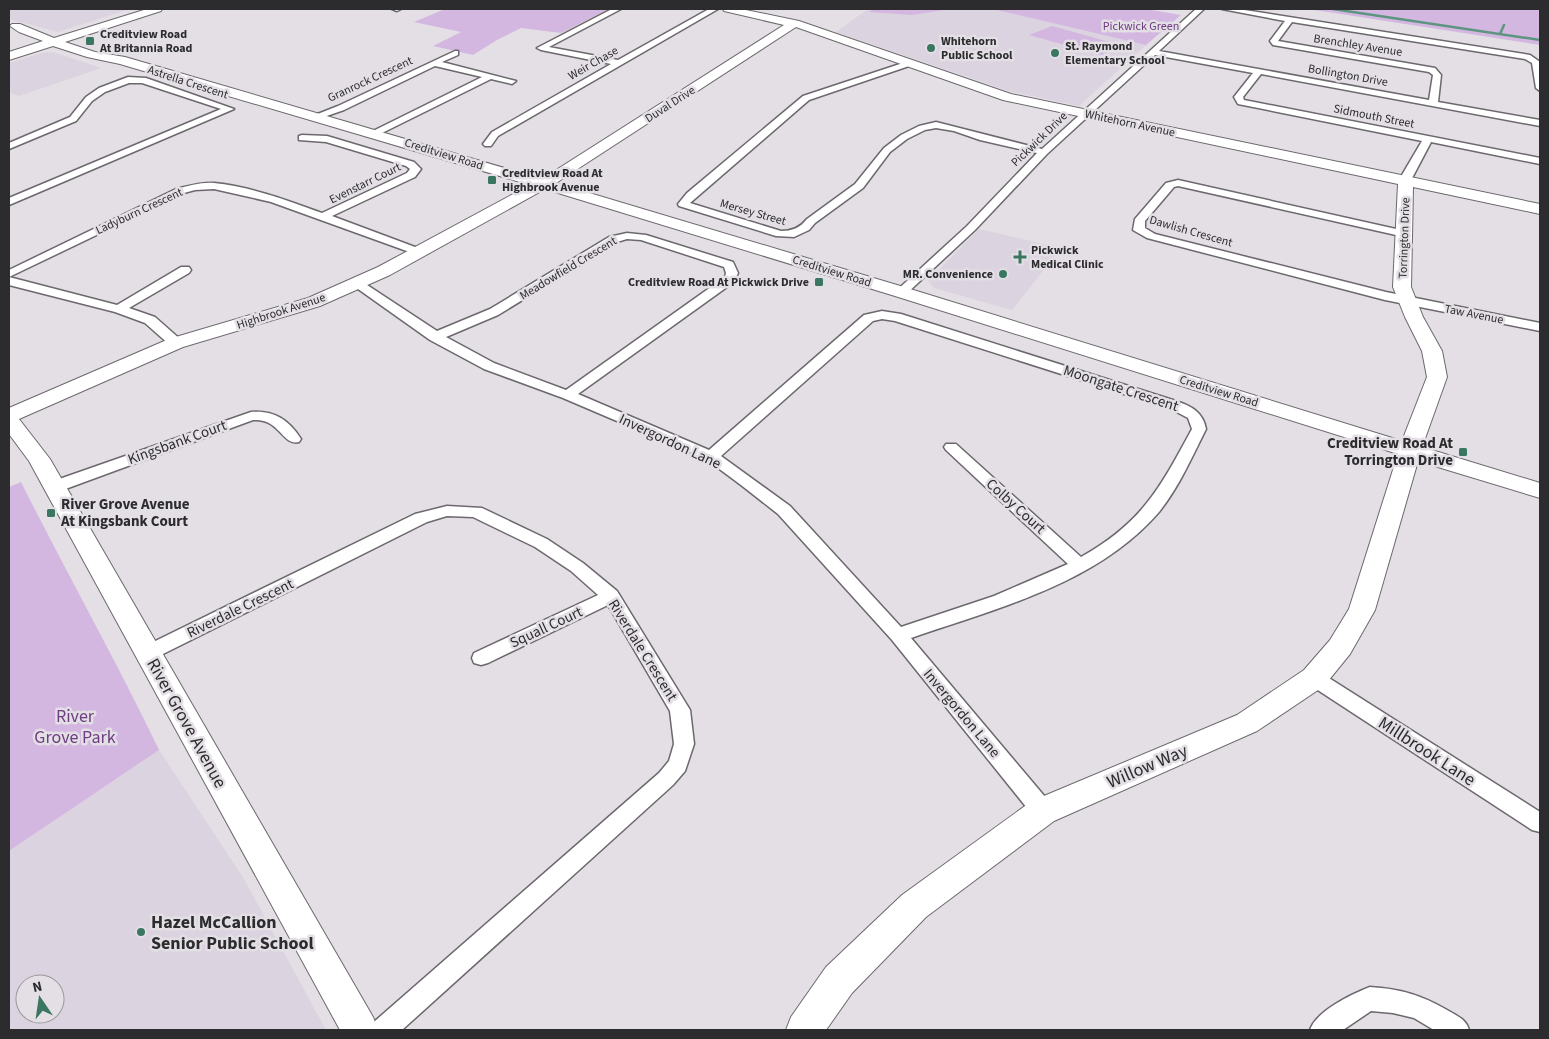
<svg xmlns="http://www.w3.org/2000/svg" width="1549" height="1039" font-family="'Source Sans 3',sans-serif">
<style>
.built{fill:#dbd3df;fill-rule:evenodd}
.green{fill:#d3b7e0}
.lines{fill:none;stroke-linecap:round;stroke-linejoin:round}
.stream{stroke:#5e9580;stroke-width:2.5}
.street-casing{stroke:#6c686e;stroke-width:3}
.secondary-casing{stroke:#6c686e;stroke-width:2}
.street{fill:#fff;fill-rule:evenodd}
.secondary{fill:#fff;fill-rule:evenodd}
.poi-dot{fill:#3a7660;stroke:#e3dfe5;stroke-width:2}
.labels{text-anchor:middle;stroke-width:5;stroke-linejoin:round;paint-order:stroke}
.far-park-label{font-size:12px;fill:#6e3d82;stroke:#e3dfe5}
.far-poi-label{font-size:12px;font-weight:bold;fill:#2c2b2d;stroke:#e3dfe5;text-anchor:start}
.far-street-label{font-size:12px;fill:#2c2b2d;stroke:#e3dfe5}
.street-label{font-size:15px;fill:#2c2b2d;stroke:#e3dfe5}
.poi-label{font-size:15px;font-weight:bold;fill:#2c2b2d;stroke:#e3dfe5;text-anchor:end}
.near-park-label{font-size:18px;fill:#6e3d82;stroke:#e3dfe5}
.near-street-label{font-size:18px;fill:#2c2b2d;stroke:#e3dfe5}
.near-poi-label{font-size:18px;font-weight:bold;fill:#2c2b2d;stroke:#e3dfe5;text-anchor:start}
</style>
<rect width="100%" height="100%" fill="#e3dfe5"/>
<path class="built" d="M9,9H130L58,32L9,19Z
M868,9H992L1146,45L1079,106L1009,91L836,32Z
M53,52L101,68L19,96L9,92V63L42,53Z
M979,229L1061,248L1012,310L934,288L928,281Z
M159,750L244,879L326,1030H9V851ZM25,984H55V1014H25Z"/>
<path class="green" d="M445,9H609L561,33L521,28L497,40L473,55L433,46L461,32L414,22Z
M873,9H950L912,15L869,12Z
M992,9H1146L1181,15L1146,45Z
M1306,9H1540V45L1328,12Z
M1052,26L1124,46L1101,55L1029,35Z
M21,482C66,572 116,660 159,750L9,851V487Z"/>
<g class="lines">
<path class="stream" d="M1333,9L1540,40
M1500,34L1504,25"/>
<g class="street-casing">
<path id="street" d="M392,9H401L397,11Z
M612,9H621L549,47L618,60L709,9H718L498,136L491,146H485L483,144L492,132L611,64L541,50L537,48Z
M1196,9H1204L1159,51L1429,100L1433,75L1429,72L1273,45L1270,41L1285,21L1222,9H1238L1530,55L1540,62V91L1536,88L1532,63L1525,59L1292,22L1278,41L1435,68L1441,75L1438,102L1540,120V126L1261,74L1243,97L1244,100L1540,158V164L1431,142L1410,182H1402V175L1422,141L1238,104L1234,97L1253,73L1155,55L1047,154L975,230L905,295H897L895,292L967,226L1037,153L980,140L954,131L936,128L925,130L907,139L890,152L863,188L815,223L809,230L794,237L776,236L679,206L678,204L687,193L803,96L909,61L913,63L912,65L809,100L690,203L781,231C792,231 800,228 807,219L855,184L884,148L901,135L919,126L936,122L1042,149Z
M455,51H458V55L442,62L516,81L512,84L491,79L376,136L371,133L373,131L482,77L435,66L344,110L315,120L310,117L338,106Z
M128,77L146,78L234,109L9,205V198L221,109L142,83H129L105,92L92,101L76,121L9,149V143L70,117L86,97L99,88Z
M302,135L327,136L414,162L421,169L415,177L332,216L423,250L425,252L423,254H415L271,202L214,189L195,190L184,193L9,277L117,305L181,267H189L191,270L189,273L129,308L155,317L181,340L183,343L181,346H171L145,323L115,312L9,285V270L176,189C189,186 201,182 214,183C249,186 289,201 322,213L407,173L410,169L406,166L326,142L299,140V136Z
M1178,180L1405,231L1411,234L1405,237L1178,186L1174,187L1145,221V228L1155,234L1386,292L1540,323V331L1385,300L1147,238L1133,230L1135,219L1166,183Z
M627,233L646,235L733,262L738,273L734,282L578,394L709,450L864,315L882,311L901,314L1176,401C1191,406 1203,412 1206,429C1192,457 1179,487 1159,512C1097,584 997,608 911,638L1051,804L1054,811L1051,818L1043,820L1035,818L892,640L778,514L741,485L706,459L563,398L484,369L430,340L351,284L357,280L361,281L437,331L490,309L609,237ZM627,239L641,240L724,267L726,273L725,277L566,390L494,363L446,337L498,315L617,242ZM882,319L895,321L1171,409L1188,418L1192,429C1160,488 1142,523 1081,557L956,444H946L944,447L946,450L1068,564L994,596L901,627L790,506L721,456L873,321Z
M251,412C274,410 289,420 301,439L299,442C282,446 280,418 253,420L60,491H48L46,487L48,483Z
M447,506L482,508L547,539L583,563L617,591L690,710L694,744L685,771L673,785L402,1030H372L375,1021L659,773L669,761L674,744L670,711L608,605L488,663L481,665L474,663L472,658L474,653L598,595L571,571L535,547L473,517L447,516L427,522L155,658L148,660L141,658L139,653L141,648L415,514Z
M1314,671L1321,673L1540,812V832L1532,830L1307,683L1304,678L1307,673Z
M1370,987C1401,989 1421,995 1447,1010C1457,1016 1466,1019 1469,1030H1434L1414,1018L1393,1013L1371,1011L1343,1030H1310C1316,1011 1352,994 1370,987Z"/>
</g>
<g class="secondary-casing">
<path id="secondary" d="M147,9H162L161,11L65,42L95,52L125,57L542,179L784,25L724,11L723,9H741L799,21L1011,94L1540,204V214L1413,187L1411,287L1423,317L1442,351L1447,377L1422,447L1540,483V498L1418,461L1375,610L1350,654L1324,686L1257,731L1054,821L926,917L852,993L826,1030H786L791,1017L826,967L902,895L1032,801L1237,715L1304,670L1330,640L1349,609L1398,454L895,296L545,189L390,275L320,306L183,347L19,419L50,459L373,1017L378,1030H340L29,461L9,434V408L169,339L308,298L378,267L530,185L120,64L87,57L53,46L9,60V52L43,41L19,32L10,26L12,24H20L54,38ZM796,27L1003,100L1398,184L1393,287L1405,317L1422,351L1427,377L1402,441L907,288L556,183Z"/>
</g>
<use href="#street" class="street"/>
<use href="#secondary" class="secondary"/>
</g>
<g class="poi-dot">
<rect x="85" y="36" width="10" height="10" rx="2.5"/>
<circle cx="931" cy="48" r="5"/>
<circle cx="1055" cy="53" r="5"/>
<rect x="487" y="175" width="10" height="10" rx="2.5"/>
<path d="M1017.5 249.5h5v5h5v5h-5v5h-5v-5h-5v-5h5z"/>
<circle cx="1003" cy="274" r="5"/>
<rect x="814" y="277" width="10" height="10" rx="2.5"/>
<rect x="1458" y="447" width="10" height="10" rx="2.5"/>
<rect x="46" y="508" width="10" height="10" rx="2.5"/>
<circle cx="141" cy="932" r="5"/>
</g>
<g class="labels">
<g class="far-park-label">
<text x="1141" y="30">Pickwick Green</text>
</g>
<g class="far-poi-label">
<text x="100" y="38">Creditview Road<tspan x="100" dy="14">At Britannia Road</tspan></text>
<text x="941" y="45">Whitehorn<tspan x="941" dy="14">Public School</tspan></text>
<text x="1065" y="50">St. Raymond<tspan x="1065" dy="14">Elementary School</tspan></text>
<text x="502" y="177">Creditview Road At<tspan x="502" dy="14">Highbrook Avenue</tspan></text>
<text x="1031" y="254">Pickwick<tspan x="1031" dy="14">Medical Clinic</tspan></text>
<text x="993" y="278" text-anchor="end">MR. Convenience</text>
<text x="809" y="286" text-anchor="end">Creditview Road At Pickwick Drive</text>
</g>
<g class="far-street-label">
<text transform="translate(1358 45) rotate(9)" y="4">Brenchley Avenue</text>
<text transform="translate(593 63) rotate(-30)" y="4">Weir Chase</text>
<text transform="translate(1348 75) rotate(10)" y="4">Bollington Drive</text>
<text transform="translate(370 79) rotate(-25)" y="4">Granrock Crescent</text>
<text transform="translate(188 82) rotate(18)" y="4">Astrella Crescent</text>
<text transform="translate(670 104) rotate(-33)" y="4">Duval Drive</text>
<text transform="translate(1374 116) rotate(11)" y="4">Sidmouth Street</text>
<text transform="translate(1130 123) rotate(12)" y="4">Whitehorn Avenue</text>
<text transform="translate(1039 139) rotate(-44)" y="4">Pickwick Drive</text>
<text transform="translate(444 154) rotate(17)" y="4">Creditview Road</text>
<text transform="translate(365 183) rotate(-26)" y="4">Evenstarr Court</text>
<text transform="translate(139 211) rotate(-25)" y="4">Ladyburn Crescent</text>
<text transform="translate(753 212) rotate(16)" y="4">Mersey Street</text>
<text transform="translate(1191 231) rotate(16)" y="4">Dawlish Crescent</text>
<text transform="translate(1404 238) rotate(-88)" y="4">Torrington Drive</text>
<text transform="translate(568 268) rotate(-31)" y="4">Meadowfield Crescent</text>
<text transform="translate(832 271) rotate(17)" y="4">Creditview Road</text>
<text transform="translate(281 311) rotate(-18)" y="4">Highbrook Avenue</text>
<text transform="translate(1474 314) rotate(11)" y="4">Taw Avenue</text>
<text transform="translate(1219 391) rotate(17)" y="4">Creditview Road</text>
</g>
<g class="street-label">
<text transform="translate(1121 388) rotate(18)" y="5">Moongate Crescent</text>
<text transform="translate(670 441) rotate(25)" y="5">Invergordon Lane</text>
<text transform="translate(177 442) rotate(-20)" y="5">Kingsbank Court</text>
<text transform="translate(1016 506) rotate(42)" y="5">Colby Court</text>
<text transform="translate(240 608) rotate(-26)" y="5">Riverdale Crescent</text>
<text transform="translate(546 627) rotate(-25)" y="5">Squall Court</text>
<text transform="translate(643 650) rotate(58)" y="5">Riverdale Crescent</text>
<text transform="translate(962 713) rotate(50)" y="5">Invergordon Lane</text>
</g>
<g class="poi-label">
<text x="1453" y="448">Creditview Road At<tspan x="1453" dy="17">Torrington Drive</tspan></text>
<text x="61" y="509" text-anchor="start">River Grove Avenue<tspan x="61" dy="17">At Kingsbank Court</tspan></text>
</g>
<g class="near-park-label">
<text x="75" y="722">River<tspan x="75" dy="21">Grove Park</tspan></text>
</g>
<g class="near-street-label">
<text transform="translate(187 723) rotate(61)" y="6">River Grove Avenue</text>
<text transform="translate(1427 751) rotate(33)" y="6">Millbrook Lane</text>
<text transform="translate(1147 766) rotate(-23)" y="6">Willow Way</text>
</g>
<g class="near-poi-label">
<text x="151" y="928">Hazel McCallion<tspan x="151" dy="21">Senior Public School</tspan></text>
</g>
</g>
<rect width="1549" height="1039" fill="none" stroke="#2c2b2d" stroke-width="20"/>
<g transform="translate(40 999) rotate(347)"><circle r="24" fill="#e3dfe5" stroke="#9a979b"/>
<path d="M0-4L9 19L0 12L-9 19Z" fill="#3a7660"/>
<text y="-8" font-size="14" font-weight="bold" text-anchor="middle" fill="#2c2b2d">N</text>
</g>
</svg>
